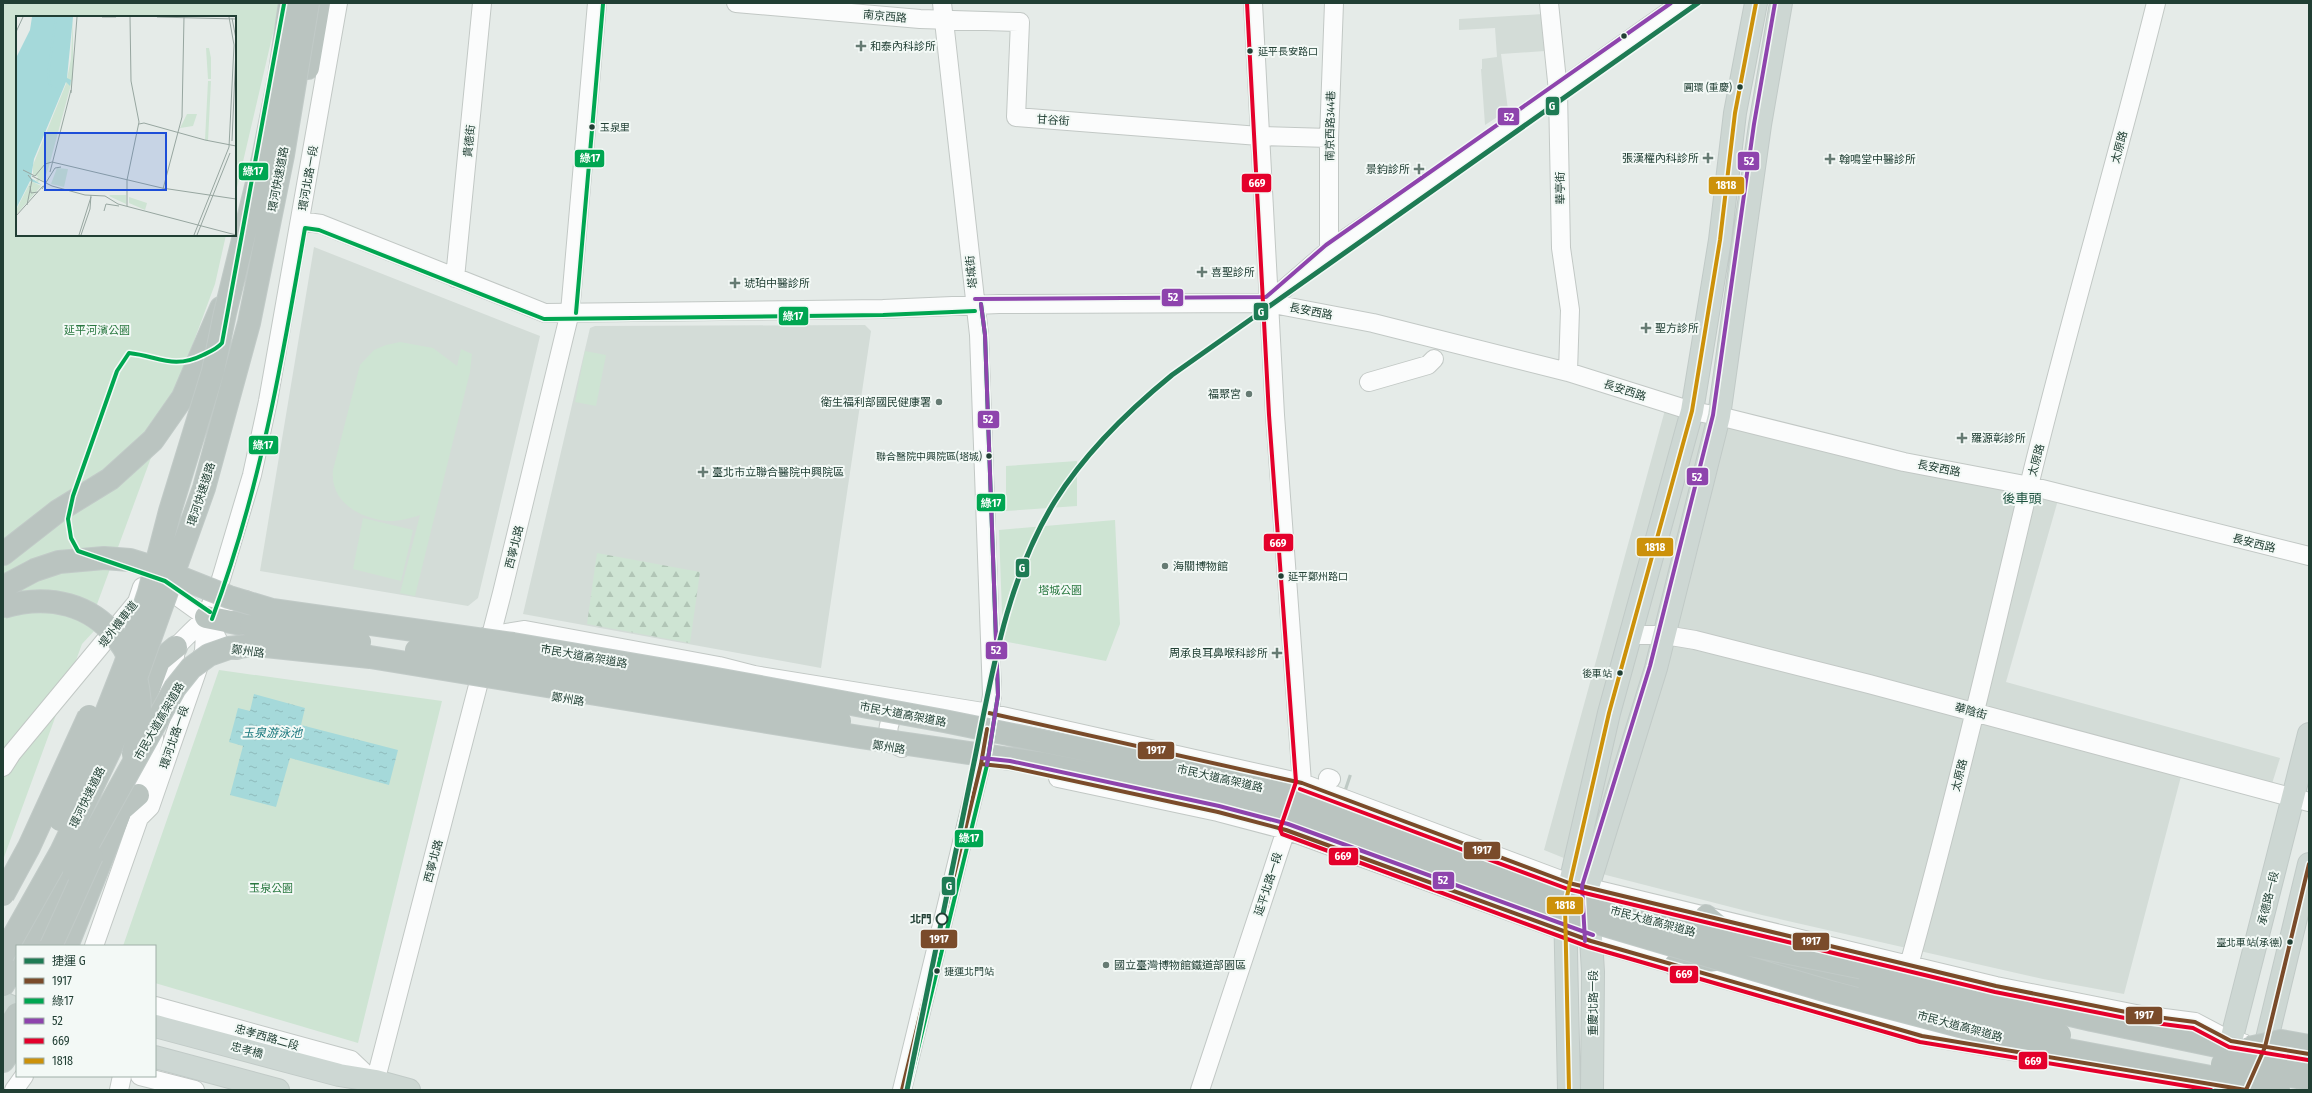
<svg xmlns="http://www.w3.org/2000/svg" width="2312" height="1093" font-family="'Fira Sans Condensed','Noto Sans TC',sans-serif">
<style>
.built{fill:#d3dcd7}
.green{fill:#cee4d3}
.forest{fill:url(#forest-firs)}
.water{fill:url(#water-ripples)}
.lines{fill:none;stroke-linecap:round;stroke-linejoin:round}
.minor-tunnel{stroke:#bec9c4;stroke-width:18;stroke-dasharray:18 9;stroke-linecap:butt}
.minor-casing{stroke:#c2c8c5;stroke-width:20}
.major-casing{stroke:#c1cac7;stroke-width:24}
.highway-casing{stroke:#c1cac7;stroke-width:24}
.minor{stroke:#fbfcfc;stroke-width:18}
.major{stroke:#cdd7d3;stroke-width:22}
.highway{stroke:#bac4c0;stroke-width:22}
.highway-bridge-casing{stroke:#c1cac7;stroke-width:24;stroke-linecap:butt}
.highway-bridge{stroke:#bac4c0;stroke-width:22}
.bus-1-casing{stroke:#f3f9f6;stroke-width:7}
.bus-2-casing{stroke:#f3f9f6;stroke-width:7}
.bus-3-casing{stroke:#f3f9f6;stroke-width:7}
.bus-4-casing{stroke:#f3f9f6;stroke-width:7}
.bus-5-casing{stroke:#f3f9f6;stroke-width:7}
.bus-1{stroke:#7a4b2a;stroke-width:4}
.bus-2{stroke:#00a651;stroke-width:4}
.bus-3{stroke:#8e44ad;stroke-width:4}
.bus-4{stroke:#e4002b;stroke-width:4}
.bus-5{stroke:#cc910a;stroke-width:4}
.metro-1-casing{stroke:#f3f9f6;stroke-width:8}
.metro-1{stroke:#1e7b54;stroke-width:5}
.bus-dot{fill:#213f34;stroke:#f3f9f6;stroke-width:1.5}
.poi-dot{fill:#667b73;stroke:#f3f9f6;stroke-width:1.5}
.stop-dot{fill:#f3f9f6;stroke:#213f34;stroke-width:2}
.labels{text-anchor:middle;stroke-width:4;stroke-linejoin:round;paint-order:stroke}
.bus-label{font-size:10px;fill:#213f34;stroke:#f3f9f6;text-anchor:start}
.street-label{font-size:11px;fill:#213f34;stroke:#f3f9f6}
.poi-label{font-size:11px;fill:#213f34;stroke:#f3f9f6;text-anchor:start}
.park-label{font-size:11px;fill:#2a7840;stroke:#f3f9f6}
.stop-label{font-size:11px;font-weight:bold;fill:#213f34;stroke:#f3f9f6;text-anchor:end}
.water-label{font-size:12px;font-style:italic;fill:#19787e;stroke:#f3f9f6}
.quarter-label{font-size:13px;fill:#1c523f;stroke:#f3f9f6}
.inset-river{fill:none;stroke:#a5d9da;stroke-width:2}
.inset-road{fill:none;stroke:#97a6a0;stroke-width:1}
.view{fill:#1d4ed8;fill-opacity:0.15;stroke:#1d4ed8;stroke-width:2}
.inset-edge{fill:none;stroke:#213f34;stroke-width:2}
.line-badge{stroke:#f3f9f6;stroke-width:1.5}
.badge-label{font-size:11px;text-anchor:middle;font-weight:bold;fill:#fff}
</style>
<defs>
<pattern id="forest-firs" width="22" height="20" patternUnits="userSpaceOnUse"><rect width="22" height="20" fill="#cee4d3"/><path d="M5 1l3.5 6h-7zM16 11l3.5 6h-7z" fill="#b1c5b6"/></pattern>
<pattern id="water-ripples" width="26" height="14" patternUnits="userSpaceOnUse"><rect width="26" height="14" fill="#a5d9da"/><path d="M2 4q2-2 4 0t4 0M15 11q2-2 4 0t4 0" fill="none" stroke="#8ebbbc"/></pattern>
</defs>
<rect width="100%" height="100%" fill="#e5ebe8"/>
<path class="built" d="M1543,14L1545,51L1501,54L1508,110L1485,125L1481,69H1482V59L1497,57L1495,28L1459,30V19Z
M314,247L540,336L478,598L468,606L260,571Z
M865,325L871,331L821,668L523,614L590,328L595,326Z
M1665,410L2058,500L2006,682L2280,758L2271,787L2184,765L2124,994L2043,979L1762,915L1606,875L1544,850Z"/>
<path class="green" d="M3,3H280L235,196V17H17V235H226L215,284L96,607L107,617L82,644L3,860Z
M400,342L433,348L457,366L461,349L472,354L470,372L415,596L400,593L420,515C408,519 393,523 380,520C354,515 330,499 333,470L360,365L374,350L386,345Z
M585,351L606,355L596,406L575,402Z
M1077,461V506L1006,511V466Z
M363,518L413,530L401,581L353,569Z
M1115,520L1120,624L1106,661L1003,641L999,530Z
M219,670L442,701L358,1043L155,983V946H123Z"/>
<path class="forest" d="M597,553L700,572L690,643L587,624Z"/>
<path class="water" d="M254,694L305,708L301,725L398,750L389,785L290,758L276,807L230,795L243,746L229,742L238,708L250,711Z"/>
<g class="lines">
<path class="minor-tunnel" d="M1346,783L1349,784"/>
<g class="minor-casing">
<path id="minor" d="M736,3L920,19L1020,22L1016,117L1259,136L1329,138
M1253,3L1275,415L1302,783L1298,794
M1549,3L1558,91L1561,248L1570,310L1568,372
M300,221L321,224L545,313L883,309L999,304L1268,303L1373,323L1568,372L1692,411L1719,416L1904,462L2030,486L2309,556
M1329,250V138L1334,3
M455,278L482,3
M1268,303L1329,250L1454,164L1681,3
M1369,382L1428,365L1434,359
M156,583L163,586L206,617L222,648L237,650
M1630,635H1665L1695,640L1869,684L2309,802
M487,636L525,630L719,666L754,675L989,713L1302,783L1569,883L1996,986L2141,1015L2195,1022L2231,1041L2243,1043
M165,698L174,666L176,647C192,631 222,597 246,600
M902,748C879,740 889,714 904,704
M3,767L12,753L137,602L142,587
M1058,778L1218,812L1286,830L1591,941L1922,1036L2036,1055
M1328,778L1331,779
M139,818L138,795L154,738
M94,946L139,818L150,807L204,651L206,617L221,579L252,475L268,401L338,3
M1909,965C1953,807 1991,646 2029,486C2068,324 2116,165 2156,3
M155,1006L351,1060L372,1080
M140,1076L195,1090
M14,1090L24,1076
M119,1090L122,1076
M373,1090L502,593L570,312L597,3
M902,1090L981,764L992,695L979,335L942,3
M1200,1090L1290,818"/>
</g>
<g class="major-casing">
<path id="major" d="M3,1003L17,1009
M155,1026L339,1075L376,1081L409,1090
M155,1057L278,1090
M2259,1061L2265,1047L2309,864
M2227,1067L2231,1041L2309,734
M1569,1090L1565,905L1609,713L1692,411L1720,240L1735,113L1756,3
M1592,1090L1593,972L1588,887L1656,668L1719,416L1760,125L1781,3"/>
</g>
<g class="highway-casing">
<path id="highway" d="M308,68L319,3
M3,554L58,511L110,479L153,440L183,397L221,308
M206,617L251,626
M139,716L159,661L176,647
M110,836L117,796
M1706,916L1744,947
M27,946L74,870
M67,946L121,810L138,795
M1765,958L1869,984
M1675,965L1723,959
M3,985L17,962
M3,1036L17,1014
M3,1061L17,1040"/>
</g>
<use href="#minor" class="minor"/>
<use href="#major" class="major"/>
<use href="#highway" class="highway"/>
<g class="highway-bridge-casing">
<path id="highway-bridge" d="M3,587L35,570L59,562L104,558L130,560L156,568L229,597L272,610L513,644L700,676L944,721L1215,776L1301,798L1390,828L1586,902L1720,939L1898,975L2092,1020L2236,1050L2309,1062
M3,607C101,578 161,664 133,754
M251,626L360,642
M416,650L629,681L766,703
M780,706L840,721
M60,820L90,754L125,665L149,592L170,511L213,371L225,313L263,158L279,78L290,3
M74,870L175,688L191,668L209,655L229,648L256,645L370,657L860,737L1044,764L1185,792L1290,816L1358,839L1520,900L1834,993L2005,1038L2279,1090
M3,895L29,847L89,716
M51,946L92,856
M3,955L61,852L111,748L204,488L249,323L283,155L308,3
M1869,984L2060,1035
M2249,1048L2281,1041L2309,1046
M2222,1064L2309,1079"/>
</g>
<use href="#highway-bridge" class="highway-bridge"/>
<g class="bus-1-casing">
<path id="bus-1" d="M989,713L1302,783L1569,883L1996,986L2141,1015L2195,1022L2231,1041L2309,1054
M981,764L1009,767L1218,812L1286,830L1591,941L1922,1036L2246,1090L2265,1047L2309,864
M902,1090L981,764L987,729"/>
</g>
<g class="bus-2-casing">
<path id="bus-2" d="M576,313L603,4
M210,612L165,581L78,551L71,538L68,519L73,496L117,371L129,353C158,356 173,370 203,355C209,352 217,349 222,343L284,4
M212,619C260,491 282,362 305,228L319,230L544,319L883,315L975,311
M908,1090L987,765L998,695L985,335L981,304"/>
</g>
<g class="bus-3-casing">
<path id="bus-3" d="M975,299L1266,297L1326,245L1671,3
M981,304L985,335L998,695L987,765
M982,758L1010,761L1219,806L1288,824L1593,935
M1585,941L1582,886L1650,666L1713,415L1754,124L1775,3"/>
</g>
<g class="bus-4-casing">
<path id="bus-4" d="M1247,3L1269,415L1296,782L1280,829L1282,834L1589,947L1920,1042L2211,1090
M1300,789L1568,889L1995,992L2140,1021L2193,1028L2229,1047L2308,1060"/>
</g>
<g class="bus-5-casing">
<path id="bus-5" d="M1569,1090L1565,905L1609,713L1692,411L1720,240L1735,113L1756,3"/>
</g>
<use href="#bus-1" class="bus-1"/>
<use href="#bus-2" class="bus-2"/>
<use href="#bus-3" class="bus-3"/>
<use href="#bus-4" class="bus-4"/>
<use href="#bus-5" class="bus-5"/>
<g class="metro-1-casing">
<path id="metro-1" d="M907,1090C928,987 949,885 970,782C990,687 1003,585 1055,501C1085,453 1128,411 1172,375L1698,3"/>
</g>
<use href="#metro-1" class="metro-1"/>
</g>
<g class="bus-dot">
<circle cx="1624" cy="36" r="3.5"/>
<circle cx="1250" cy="51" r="3.5"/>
<circle cx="1740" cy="87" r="3.5"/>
<circle cx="592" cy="127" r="3.5"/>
<circle cx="989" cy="456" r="3.5"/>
<circle cx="1281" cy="576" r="3.5"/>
<circle cx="1620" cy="673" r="3.5"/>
<circle cx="2290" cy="942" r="3.5"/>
<circle cx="937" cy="971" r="3.5"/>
</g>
<g class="poi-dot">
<path d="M859 40h4v4h4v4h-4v4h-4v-4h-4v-4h4z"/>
<path d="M1706 152h4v4h4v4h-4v4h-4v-4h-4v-4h4z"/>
<path d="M1828 153h4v4h4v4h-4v4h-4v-4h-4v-4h4z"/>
<path d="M1417 163h4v4h4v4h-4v4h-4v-4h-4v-4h4z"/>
<path d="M1200 266h4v4h4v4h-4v4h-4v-4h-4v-4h4z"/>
<path d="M733 277h4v4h4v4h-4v4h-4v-4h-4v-4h4z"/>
<path d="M1644 322h4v4h4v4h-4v4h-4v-4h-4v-4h4z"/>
<circle cx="1249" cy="394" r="4"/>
<circle cx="939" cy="402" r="4"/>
<path d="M1960 432h4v4h4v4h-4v4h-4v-4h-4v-4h4z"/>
<path d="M701 466h4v4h4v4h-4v4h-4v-4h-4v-4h4z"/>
<circle cx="1165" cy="566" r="4"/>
<path d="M1275 647h4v4h4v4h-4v4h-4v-4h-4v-4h4z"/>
<circle cx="1106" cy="965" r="4"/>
</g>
<circle class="stop-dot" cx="942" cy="919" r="5.5"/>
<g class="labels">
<g class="bus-label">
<text x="1258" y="55">延平長安路口</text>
<text x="1732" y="91" text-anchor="end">圓環 (重慶)</text>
<text x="600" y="131">玉泉里</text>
<text x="982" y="460" text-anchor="end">聯合醫院中興院區(塔城)</text>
<text x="1288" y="580">延平鄭州路口</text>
<text x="1612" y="677" text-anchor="end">後車站</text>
<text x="2282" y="946" text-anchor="end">臺北車站(承德)</text>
<text x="944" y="975">捷運北門站</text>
</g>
<g class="street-label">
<text transform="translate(885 16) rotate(5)" y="4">南京西路</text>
<text transform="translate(1053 120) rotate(4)" y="4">甘谷街</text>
<text transform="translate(1330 126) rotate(-89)" y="4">南京西路344巷</text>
<text transform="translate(469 141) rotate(-84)" y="4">貴德街</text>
<text transform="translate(2119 147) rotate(-75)" y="4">太原路</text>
<text transform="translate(308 178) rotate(-80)" y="4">環河北路一段</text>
<text transform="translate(278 179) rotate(-79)" y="4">環河快速道路</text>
<text transform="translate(1560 188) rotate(-91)" y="4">華亭街</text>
<text transform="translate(971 272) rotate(-96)" y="4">塔城街</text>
<text transform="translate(1311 311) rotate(11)" y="4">長安西路</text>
<text transform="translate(1625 390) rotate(18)" y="4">長安西路</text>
<text transform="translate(2036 460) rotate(-75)" y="4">太原路</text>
<text transform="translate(1939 468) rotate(11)" y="4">長安西路</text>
<text transform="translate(201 494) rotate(-72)" y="4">環河快速道路</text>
<text transform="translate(2254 543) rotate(14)" y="4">長安西路</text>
<text transform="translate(514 547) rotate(-76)" y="4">西寧北路</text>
<text transform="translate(118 624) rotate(-52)" y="4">堤外機車道</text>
<text transform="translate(248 651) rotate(8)" y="4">鄭州路</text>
<text transform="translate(584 656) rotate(10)" y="4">市民大道高架道路</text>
<text transform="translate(568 699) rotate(9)" y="4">鄭州路</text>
<text transform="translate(1971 711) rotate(15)" y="4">華陰街</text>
<text transform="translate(903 714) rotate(11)" y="4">市民大道高架道路</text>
<text transform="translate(159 721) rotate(-60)" y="4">市民大道高架道路</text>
<text transform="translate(174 737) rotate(-71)" y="4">環河北路一段</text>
<text transform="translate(889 747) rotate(9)" y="4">鄭州路</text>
<text transform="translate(1959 775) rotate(-76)" y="4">太原路</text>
<text transform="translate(1220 778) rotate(13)" y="4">市民大道高架道路</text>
<text transform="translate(87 797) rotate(-64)" y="4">環河快速道路</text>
<text transform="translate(433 861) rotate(-75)" y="4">西寧北路</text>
<text transform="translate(1268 884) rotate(-72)" y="4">延平北路一段</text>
<text transform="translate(2268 898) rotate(-76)" y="4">承德路一段</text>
<text transform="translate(1653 921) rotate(15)" y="4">市民大道高架道路</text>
<text transform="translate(1593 1003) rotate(-90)" y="4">重慶北路一段</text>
<text transform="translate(1960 1026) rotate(15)" y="4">市民大道高架道路</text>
<text transform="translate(267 1037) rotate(16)" y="4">忠孝西路二段</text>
<text transform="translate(247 1050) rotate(15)" y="4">忠孝橋</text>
</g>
<g class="poi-label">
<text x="870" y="50">和泰內科診所</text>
<text x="1699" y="162" text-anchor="end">張漢權內科診所</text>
<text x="1839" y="163">翰鳴堂中醫診所</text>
<text x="1410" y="173" text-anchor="end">景鈞診所</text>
<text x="1211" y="276">喜聖診所</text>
<text x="744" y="287">琥珀中醫診所</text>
<text x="1655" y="332">聖方診所</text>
<text x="1241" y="398" text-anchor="end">福聚宮</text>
<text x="931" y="406" text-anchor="end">衛生福利部國民健康署</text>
<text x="1971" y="442">羅源彰診所</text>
<text x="712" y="476">臺北市立聯合醫院中興院區</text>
<text x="1173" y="570">海關博物館</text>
<text x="1268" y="657" text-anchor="end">周承良耳鼻喉科診所</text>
<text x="1114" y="969">國立臺灣博物館鐵道部園區</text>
</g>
<g class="park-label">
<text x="97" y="334">延平河濱公園</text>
<text x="1060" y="594">塔城公園</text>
<text x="271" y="892">玉泉公園</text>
</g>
<g class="stop-label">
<text x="932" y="923">北門</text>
</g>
<g class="water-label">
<text x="272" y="737">玉泉游泳池</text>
</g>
<g class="quarter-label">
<text x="2022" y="503">後車頭</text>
</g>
</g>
<g transform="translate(16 16)">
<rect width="220" height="220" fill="#e5ebe8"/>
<path d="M57,1V61L33,150L28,165L24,163L22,166L20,165L22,161L17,158V149L50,68L55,43ZM190,32H193L195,42V63H192ZM192,65H195L192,125L189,124ZM171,98H181L177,110L164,112ZM41,152L52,153L48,171L35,168ZM15,165L25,170L0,199V194ZM110,179V188L93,180L94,179ZM113,181L131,187L129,194L113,187Z" fill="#cee4d3"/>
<path d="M16,1H57L51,62L55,64L54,70L50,66L18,143L15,162L26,169L14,165L0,193V42L14,14Z" fill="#a5d9da"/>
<path class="inset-river" d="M40,1L32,59L34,69L42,74"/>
<path class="inset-road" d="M86,1H100M141,1L220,3M216,2L220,23M0,16L7,1M55,77L61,1M123,108L128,107L189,124L220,130M216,125L220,33M7,154L19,160L29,148L36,146L146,172L220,183M34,156L55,74M16,160L36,170L69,179L89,180L102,188L220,219M14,170L15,177L22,176M26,173L39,152L45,151M147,173L166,101L168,1M11,189L16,164L12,159M111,190V164L123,106L115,65L114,1M88,195L90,188L103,190M0,200L27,170M63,219L75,181M65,219L74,193L75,179M178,219L213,131L218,29L213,1M181,219L214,137"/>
<path class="view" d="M29,117H150V174H29Z"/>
<rect width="220" height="220" class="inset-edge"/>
</g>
<g class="line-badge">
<rect x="1545" y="96" width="15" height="20" rx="4" fill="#1e7b54"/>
<rect x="1497" y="107" width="23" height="19" rx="4" fill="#8e44ad"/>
<rect x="574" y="149" width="31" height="19" rx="4" fill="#00a651"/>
<rect x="1737" y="151" width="23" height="20" rx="4" fill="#8e44ad"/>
<rect x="238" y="162" width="31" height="19" rx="4" fill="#00a651"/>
<rect x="1241" y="173" width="31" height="20" rx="4" fill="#e4002b"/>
<rect x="1708" y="176" width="37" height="19" rx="4" fill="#cc910a"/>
<rect x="1161" y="288" width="23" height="19" rx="4" fill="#8e44ad"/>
<rect x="1253" y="302" width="16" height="19" rx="4" fill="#1e7b54"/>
<rect x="778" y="306" width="31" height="20" rx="4" fill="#00a651"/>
<rect x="977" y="410" width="23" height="19" rx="4" fill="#8e44ad"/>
<rect x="248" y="435" width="31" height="20" rx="4" fill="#00a651"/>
<rect x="1686" y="467" width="23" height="19" rx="4" fill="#8e44ad"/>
<rect x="976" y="493" width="30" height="19" rx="4" fill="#00a651"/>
<rect x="1263" y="533" width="31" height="19" rx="4" fill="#e4002b"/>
<rect x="1636" y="537" width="38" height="20" rx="4" fill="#cc910a"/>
<rect x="1015" y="558" width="15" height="20" rx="4" fill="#1e7b54"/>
<rect x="985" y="641" width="23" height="19" rx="4" fill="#8e44ad"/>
<rect x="1137" y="741" width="38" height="19" rx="4" fill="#7a4b2a"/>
<rect x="954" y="829" width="30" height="19" rx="4" fill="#00a651"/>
<rect x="1463" y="841" width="38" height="19" rx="4" fill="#7a4b2a"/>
<rect x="1328" y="847" width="31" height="19" rx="4" fill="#e4002b"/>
<rect x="1432" y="871" width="23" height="19" rx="4" fill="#8e44ad"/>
<rect x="941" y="876" width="15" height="20" rx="4" fill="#1e7b54"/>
<rect x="1546" y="896" width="38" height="19" rx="4" fill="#cc910a"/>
<rect x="920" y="929" width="38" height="20" rx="4" fill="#7a4b2a"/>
<rect x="1792" y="932" width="38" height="19" rx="4" fill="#7a4b2a"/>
<rect x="1669" y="965" width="30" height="19" rx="4" fill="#e4002b"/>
<rect x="2125" y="1006" width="38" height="19" rx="4" fill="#7a4b2a"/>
<rect x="2018" y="1051" width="30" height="19" rx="4" fill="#e4002b"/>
</g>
<g class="badge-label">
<text x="1552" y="110">G</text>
<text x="1509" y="121">52</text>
<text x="590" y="162">綠17</text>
<text x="1749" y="165">52</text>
<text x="253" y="175">綠17</text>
<text x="1257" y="187">669</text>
<text x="1726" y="189">1818</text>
<text x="1173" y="301">52</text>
<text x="1261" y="316">G</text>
<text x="793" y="320">綠17</text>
<text x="988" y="423">52</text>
<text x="263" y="449">綠17</text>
<text x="1697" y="481">52</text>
<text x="991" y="507">綠17</text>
<text x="1278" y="547">669</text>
<text x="1655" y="551">1818</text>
<text x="1022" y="572">G</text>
<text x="996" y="654">52</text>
<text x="1156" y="754">1917</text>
<text x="969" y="842">綠17</text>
<text x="1482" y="854">1917</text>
<text x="1343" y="860">669</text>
<text x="1443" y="884">52</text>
<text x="949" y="890">G</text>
<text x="1565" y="909">1818</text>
<text x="939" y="943">1917</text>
<text x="1811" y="945">1917</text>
<text x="1684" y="978">669</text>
<text x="2144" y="1019">1917</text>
<text x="2033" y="1065">669</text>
</g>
<rect width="2312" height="1093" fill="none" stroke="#213f34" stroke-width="8"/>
<rect x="16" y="945" width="140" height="132" fill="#f3f9f6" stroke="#9fafa8"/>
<rect x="24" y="958" width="20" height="6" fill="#1e7b54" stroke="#9fafa8"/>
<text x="52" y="965" font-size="12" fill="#213f34">捷運 G</text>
<rect x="24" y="978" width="20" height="6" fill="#7a4b2a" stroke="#9fafa8"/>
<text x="52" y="985" font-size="12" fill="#213f34">1917</text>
<rect x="24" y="998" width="20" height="6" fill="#00a651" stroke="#9fafa8"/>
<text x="52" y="1005" font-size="12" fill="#213f34">綠17</text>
<rect x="24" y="1018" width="20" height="6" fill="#8e44ad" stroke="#9fafa8"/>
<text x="52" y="1025" font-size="12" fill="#213f34">52</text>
<rect x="24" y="1038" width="20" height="6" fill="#e4002b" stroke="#9fafa8"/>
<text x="52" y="1045" font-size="12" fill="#213f34">669</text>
<rect x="24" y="1058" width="20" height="6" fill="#cc910a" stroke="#9fafa8"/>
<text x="52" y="1065" font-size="12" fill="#213f34">1818</text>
</svg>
